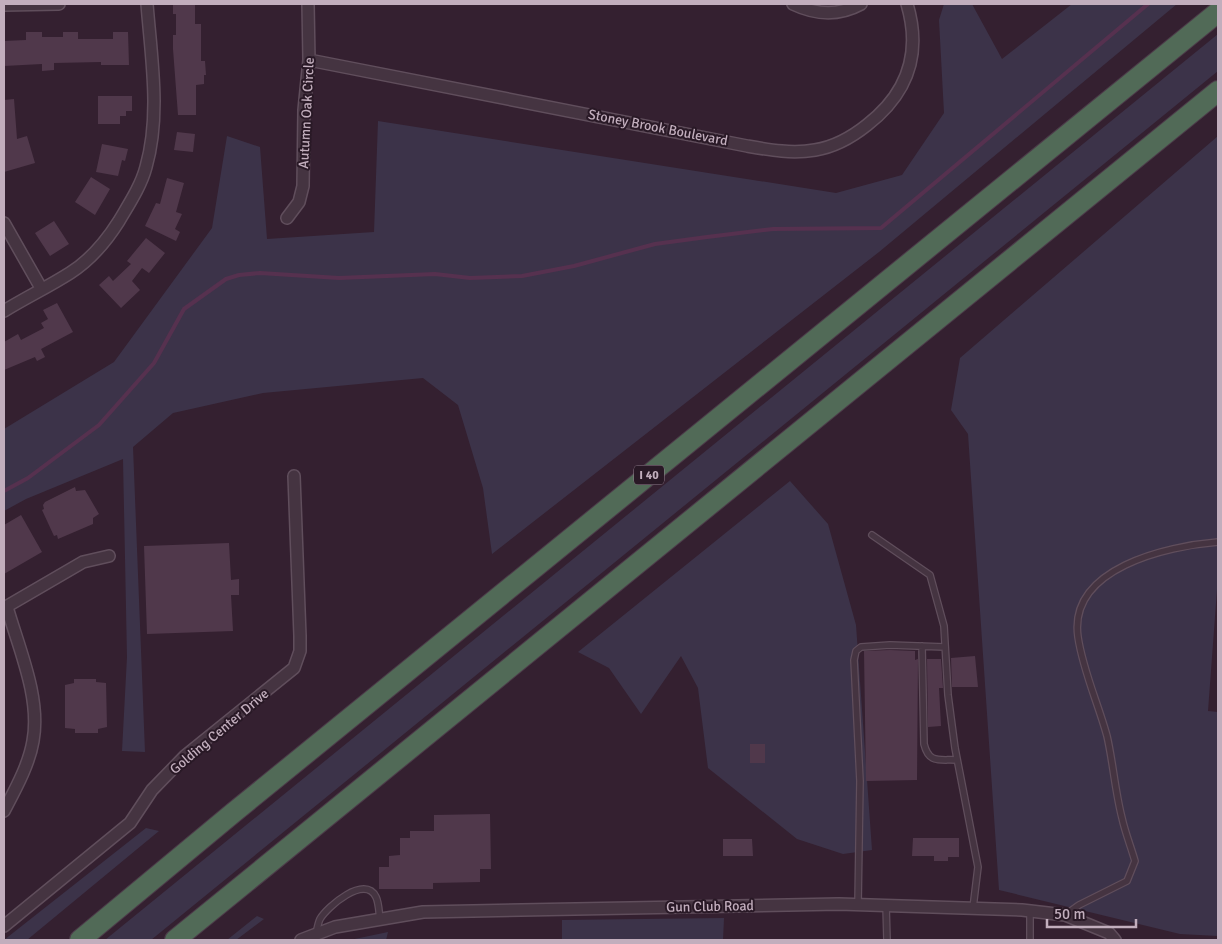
<svg xmlns="http://www.w3.org/2000/svg" width="1222" height="944" font-family="Signika,sans-serif">
<style>
.green{fill:#3c3349}
.lines{fill:none;stroke-linecap:round;stroke-linejoin:round}
.stream{stroke:#56314f;stroke-width:4}
.building{fill:#50384b}
.service-casing{stroke:#604e5c;stroke-width:8}
.minor-casing{stroke:#604e5c;stroke-width:14}
.motorway-casing{stroke:#4c3b49;stroke-width:22}
.service{stroke:#453441;stroke-width:5.5}
.minor{stroke:#453441;stroke-width:11}
.motorway{stroke:#516a57;stroke-width:20}
.labels{text-anchor:middle;stroke-width:4;stroke-linejoin:round;paint-order:stroke}
.shield{fill:#291926;stroke:#948190;stroke-width:1}
.shield-label{font-size:12px;font-weight:bold;fill:#c2aebd}
.street-label{font-size:14px;fill:#c2aebd;stroke:#291926}
</style>
<rect width="100%" height="100%" fill="#342030"/>
<path class="green" d="M944,4H972L1002,59L1072,4H1177L879,252L492,554L483,488L458,405L423,378L263,393L173,413L133,447L145,752L122,751L127,657L123,459L26,499L4,511V429L114,362L212,228L227,136L260,147L267,239L374,232L378,121L836,193L902,175L944,113L939,20Z
M1218,34V71L151,940H105Z
M1218,136V576L1208,711L1218,712V936L1180,934L999,890L968,434L951,410L960,358Z
M790,481L828,524L856,625L872,850L843,854L797,839L708,768L698,688L681,656L641,714L609,668L578,652Z
M146,828L159,831L27,940H4Z
M257,916L264,919L236,940H227Z
M724,918L723,940H562V920Z
M388,932L386,940H350Z"/>
<g class="lines">
<path class="stream" d="M4,491L28,478L99,425L154,363L184,309L226,279L239,275L260,273L339,278L435,274L470,278L522,276L574,266L655,244L707,237L773,229L881,228L1148,4"/>
</g>
<path class="building" d="M173,4H195V24H201V61H205L206,75H204V84L196,85V115H178L173,49V35H176V14H173Z
M26,32H42V37H63V32H78V39H113V32H128L129,65H101V62L54,63V70L42,71V64L4,66V41L26,40Z
M98,96H132V111H126V116H120V124H98Z
M14,99L17,139L27,136L35,163L4,172V100Z
M177,132L195,134L193,152L174,150Z
M102,144L128,149L125,161L122,160L118,176L96,172Z
M91,177L110,189L95,215L75,202Z
M167,178L184,183L176,212L182,214L175,229L180,232L176,241L145,226L156,203L160,204Z
M54,221L69,244L50,256L35,233Z
M146,238L165,253L149,273L142,268L132,281L140,290L121,308L99,285L109,276L113,281L131,264L127,261Z
M57,303L73,332L41,349L45,357L37,361L35,357L4,370V342L18,334L21,340L44,328L41,323L48,319L43,310Z
M75,487L76,491L85,490L99,514L93,518V524L58,539L57,535L54,536L42,510L44,509L43,505L45,502Z
M21,515L42,552L4,574V525Z
M229,543L231,580L239,579V595H231L233,631L147,634L144,546Z
M890,650L915,651V660L918,659L917,780L866,781L864,651Z
M975,656L978,687H952L951,658Z
M927,659H941L943,688H939L941,726L928,727Z
M74,679H96V682L106,683L107,727L98,729V733H75V729L65,728V685L74,683Z
M750,744H765V763H750Z
M490,814L491,869H480V882L433,883V889H379V867H389V856L400,855V838H410V831H434V815Z
M913,838H959V857H948V861H934V856H912Z
M723,839H752L753,856H723Z"/>
<g class="lines">
<g class="service-casing">
<path id="service" d="M872,535L930,575L944,626L948,695L955,748L978,867L973,908
M922,646L924,744C929,764 939,759 957,760
M858,904L860,781L854,660L856,651L861,647L890,645L945,647
M886,905L887,940
M1065,915L1079,905L1127,881L1135,861C1131,847 1125,832 1122,818C1115,791 1113,762 1107,736C1098,703 1083,671 1078,637C1068,568 1167,546 1218,542
M316,934C317,930 318,923 320,919C327,907 365,874 376,897C379,903 379,913 380,920
M1030,940V911"/>
</g>
<g class="minor-casing">
<path id="minor" d="M793,4C816,15 839,16 861,4
M4,5L59,4
M309,60L747,146C770,150 792,154 815,150C834,147 852,137 867,125C907,94 922,54 907,4
M287,218L299,202L303,186L304,110L309,60L308,4
M4,223L41,288
M4,311C25,298 48,287 70,273C89,261 107,240 119,221C129,204 141,186 146,167C161,115 151,56 147,4
M4,608L83,562L109,556
M4,811C15,790 29,765 33,741C41,698 19,649 7,607
M4,926L130,823L152,790L185,756L294,668L300,651V636L294,476
M301,940L335,927L423,912L839,904L1022,910L1065,915L1109,933L1115,940"/>
</g>
<g class="motorway-casing">
<path id="motorway" d="M80,940L233,813L1218,12
M175,940L1218,91"/>
</g>
<use href="#service" class="service"/>
<use href="#minor" class="minor"/>
<use href="#motorway" class="motorway"/>
</g>
<g class="labels">
<rect class="shield" x="634" y="465.5" width="30" height="19" rx="4"/>
<g class="shield-label">
<text x="649" y="479">I 40</text>
</g>
<g class="street-label">
<text transform="translate(306 113) rotate(-87)" y="5">Autumn Oak Circle</text>
<text transform="translate(658 127) rotate(11)" y="5">Stoney Brook Boulevard</text>
<text transform="translate(219 731) rotate(-40)" y="5">Golding Center Drive</text>
<text transform="translate(710 906) rotate(-1)" y="5">Gun Club Road</text>
</g>
</g>
<rect width="1222" height="944" fill="none" stroke="#c2aebd" stroke-width="10"/>
<path d="M1047 919v8h89v-8" fill="none" stroke="#c2aebd" stroke-width="2.5"/>
<text x="1054" y="919" font-size="15" fill="#c2aebd" stroke="#291926" stroke-width="4" paint-order="stroke">50 m</text>
</svg>
